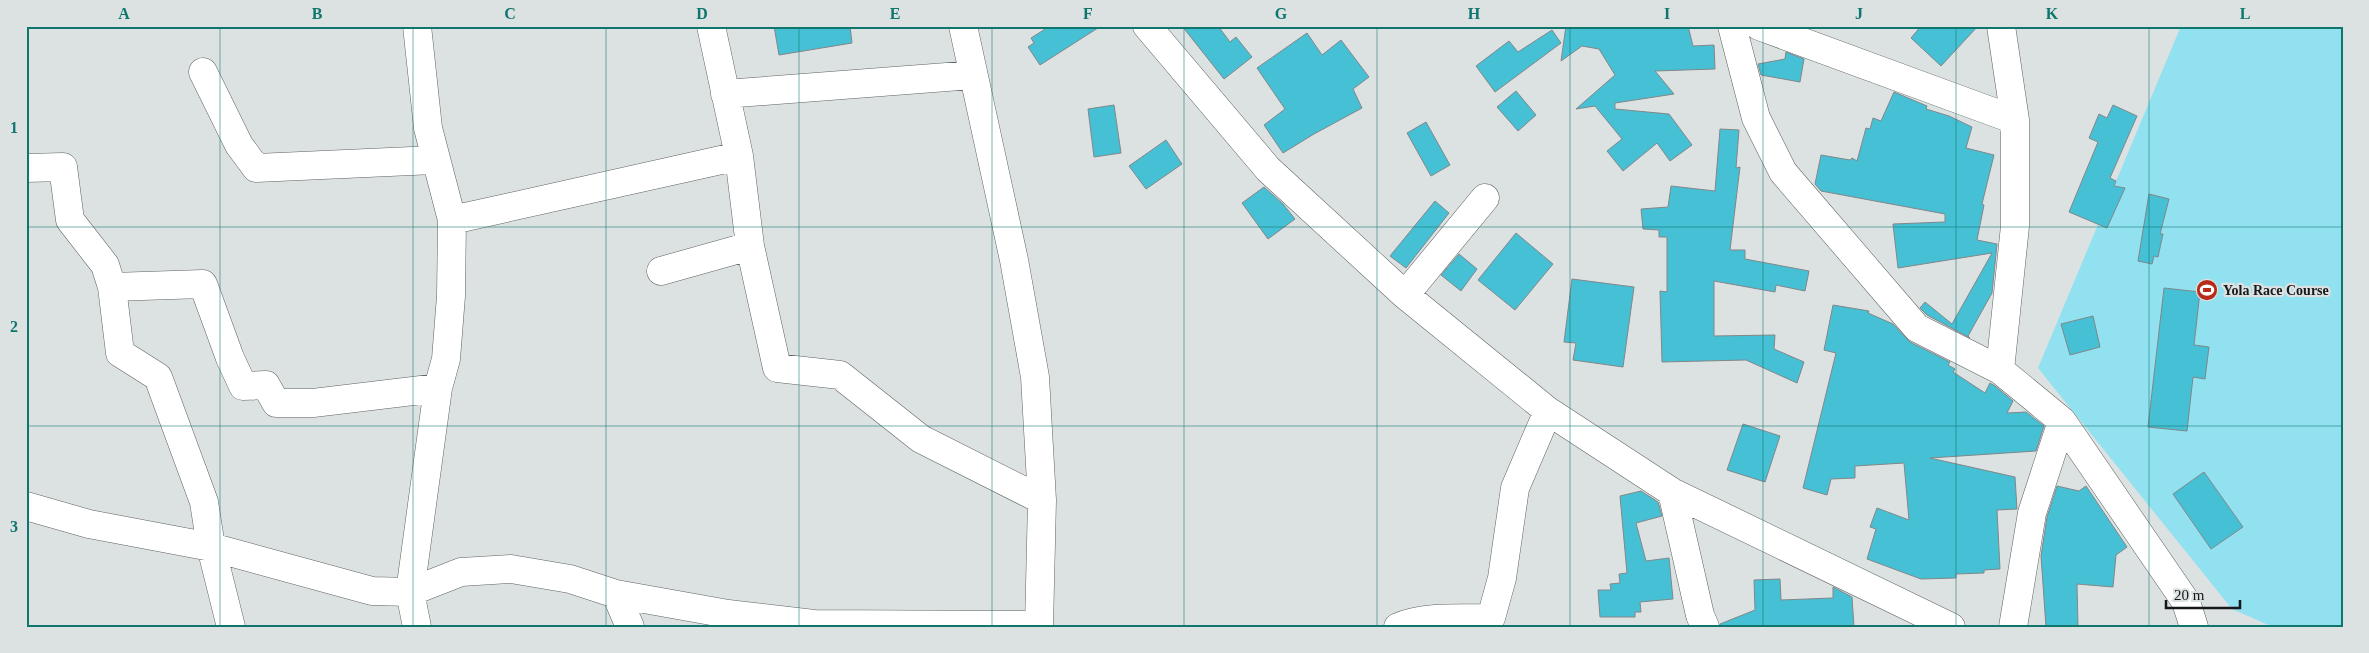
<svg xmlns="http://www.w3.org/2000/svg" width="2369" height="653" font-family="'Times New Roman',serif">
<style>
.garden{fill:#91e1f0}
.building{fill:#46c0d5;stroke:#828788}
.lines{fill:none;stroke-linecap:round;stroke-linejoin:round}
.street-casing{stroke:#5e6363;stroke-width:29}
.street{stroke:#fff;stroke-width:28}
.grid{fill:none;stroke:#0f766e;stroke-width:1;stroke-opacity:0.55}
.labels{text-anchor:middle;stroke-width:4.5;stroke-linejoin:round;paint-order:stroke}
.poi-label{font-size:14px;font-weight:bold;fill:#161819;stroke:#dce1e2;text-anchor:start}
.neatline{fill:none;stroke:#0f766e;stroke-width:2}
.grid-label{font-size:16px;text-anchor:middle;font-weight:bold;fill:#0f766e}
</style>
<rect width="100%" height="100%" fill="#dce1e2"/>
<path class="garden" d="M2181,26H2343V627H2273L2232,609L2038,368Z"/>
<path class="building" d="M774,26H850L852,43L779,55Z
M1050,26H1101L1040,65L1028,47L1034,43L1031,38Z
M1182,26H1218L1230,42L1236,37L1252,57L1224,79Z
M1566,26H1688L1693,46L1714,45L1715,69L1655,71L1674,94L1615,103V109L1669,114L1692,145L1670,161L1657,143L1623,171L1607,151L1622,139L1595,106L1576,109L1615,75L1599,49L1582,46L1561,61Z
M1921,26H1978L1941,66L1911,38Z
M1552,30L1561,43L1495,92L1476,66L1509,41L1518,52Z
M1307,33L1322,55L1341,40L1369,77L1353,89L1362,108L1314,134L1283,153L1264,125L1285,109L1257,68Z
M1786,52L1804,59L1800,82L1761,75L1758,64L1785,59Z
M1516,91L1536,115L1518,131L1497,107Z
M1894,92L1927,106L1926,109L1949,116L1972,127L1966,148L1994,155L1982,204L1984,205L1977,240L1997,244L1992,293L1968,336L1970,338L1927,315L1920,308L1925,302L1952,324L1992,253L1898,268L1893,224L1945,222V214L1821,191L1815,184L1821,155L1850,160L1852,158L1857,161L1866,128L1870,129L1873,118L1881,121Z
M1114,105L1121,153L1094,157L1088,109Z
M2113,105L2137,116L2110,178L2116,181L2114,186L2125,188L2107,228L2069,212L2098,142L2089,138L2099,114L2107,118Z
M1426,122L1450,165L1431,176L1407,133Z
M1720,129L1739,130L1736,168L1740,167L1730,250H1745V259L1809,271L1805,291L1776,285L1775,292L1714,281V336L1775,335L1774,349L1804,362L1797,383L1746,360L1662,362L1660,291L1667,292V237H1659V230L1643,229L1641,209L1668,207L1671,186L1715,191Z
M1166,140L1182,164L1146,189L1129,166Z
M1264,187L1283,204L1295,219L1268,239L1242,203Z
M2149,194L2169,199L2160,234H2163L2158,257L2154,256L2152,264L2138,261Z
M1435,201L1449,213L1406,268L1390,256Z
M1516,233L1553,264L1515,310L1478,280Z
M1459,254L1477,269L1461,291L1441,275Z
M1572,279L1634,287L1623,367L1573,360L1576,343L1564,342Z
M2164,288L2200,292L2194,345L2209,347L2205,379L2193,377L2187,431L2148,427Z
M1833,305L1869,311L1868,313L1893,324L1910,342L1950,362L1948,365L1955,369L1953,372L1985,393L1990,383L1995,386L2013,401L2007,413L2026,412L2044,426L2036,451L1930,458L2015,477L2017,509L1997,510L2000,569L1984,570V573L1956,574V578L1921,579L1867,559L1876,529L1870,527L1877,508L1909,520L1904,463L1855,466V478L1831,479L1827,495L1803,488L1836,353L1824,350Z
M2093,316L2100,347L2070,355L2061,324Z
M1743,424L1780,436L1765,482L1727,470Z
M2204,472L2243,527L2211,549L2173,494Z
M2057,486L2079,491L2086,486L2127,547L2116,555L2113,587L2077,584L2078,627H2046L2041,556L2047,517Z
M1641,491L1658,502L1662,516L1636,523L1646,561L1669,558L1673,599L1640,602L1641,612H1635V617H1600L1598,590H1611L1610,584L1620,583L1619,574L1627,573L1620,496Z
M1780,579L1781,600L1833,598V587L1852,597L1854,627H1720V624L1755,610L1754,580Z"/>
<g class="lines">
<g class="street-casing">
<path id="street" d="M711,26L739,156L750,246L777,368L840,375L921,439L1042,500
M963,26L1014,260L1035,377L1042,500L1039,627
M1147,26L1268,169L1405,295L1548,411L1672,492L1951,627
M1732,26L1756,118L1783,172L1917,328L2000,370L2062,421L2186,602L2194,627
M1759,26L2015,120
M203,72L239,145L256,168L434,160
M725,94L973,75
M26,168L63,167L70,220L105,265L112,287L203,284L230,358L243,386L266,385L276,403H313L438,388
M452,220L739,156
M661,271L750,246
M112,287L120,353L158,377L204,502L211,547L231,627
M1405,295L1485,198
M2000,370L2015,226V120L2001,26
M1672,492L1700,615L1705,627
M26,506L89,524L211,547L372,591L410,592L461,572L511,569L570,579L616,594L728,614L814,624L1039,625
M616,594L630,627
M417,627L410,592L438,388L446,359L451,296L452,220L428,128L417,26
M1398,627C1426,615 1462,619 1491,618L1502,578L1515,488L1548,411
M2013,627L2032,513L2062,421"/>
</g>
<use href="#street" class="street"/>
</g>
<path class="grid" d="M220,26V627M413,26V627M606,26V627M799,26V627M992,26V627M1184,26V627M1377,26V627M1570,26V627M1763,26V627M1956,26V627M2149,26V627M26,227H2343M26,426H2343"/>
<defs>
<g id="stadium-disc" transform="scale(1.125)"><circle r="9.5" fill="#b82b18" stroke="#dce1e2"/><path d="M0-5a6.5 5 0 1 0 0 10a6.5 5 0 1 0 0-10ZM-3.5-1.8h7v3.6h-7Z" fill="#fff"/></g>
</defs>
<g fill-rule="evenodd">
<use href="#stadium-disc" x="2207" y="290"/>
</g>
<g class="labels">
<g class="poi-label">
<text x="2223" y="295">Yola Race Course</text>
</g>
</g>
<rect width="2369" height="653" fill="none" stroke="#dce1e2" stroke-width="55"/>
<path d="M2166 600v8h74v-8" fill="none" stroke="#161819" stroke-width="2.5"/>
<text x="2174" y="600" font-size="15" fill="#161819" stroke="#dce1e2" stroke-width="4" paint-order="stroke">20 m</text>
<rect x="28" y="28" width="2314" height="598" class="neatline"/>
<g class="grid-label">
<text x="124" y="19">A</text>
<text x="317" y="19">B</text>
<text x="510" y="19">C</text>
<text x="702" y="19">D</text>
<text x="895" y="19">E</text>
<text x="1088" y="19">F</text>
<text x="1281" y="19">G</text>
<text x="1474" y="19">H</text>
<text x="1667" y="19">I</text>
<text x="1859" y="19">J</text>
<text x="2052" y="19">K</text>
<text x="2245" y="19">L</text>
<text x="14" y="133">1</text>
<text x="14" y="332">2</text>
<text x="14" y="532">3</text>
</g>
</svg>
